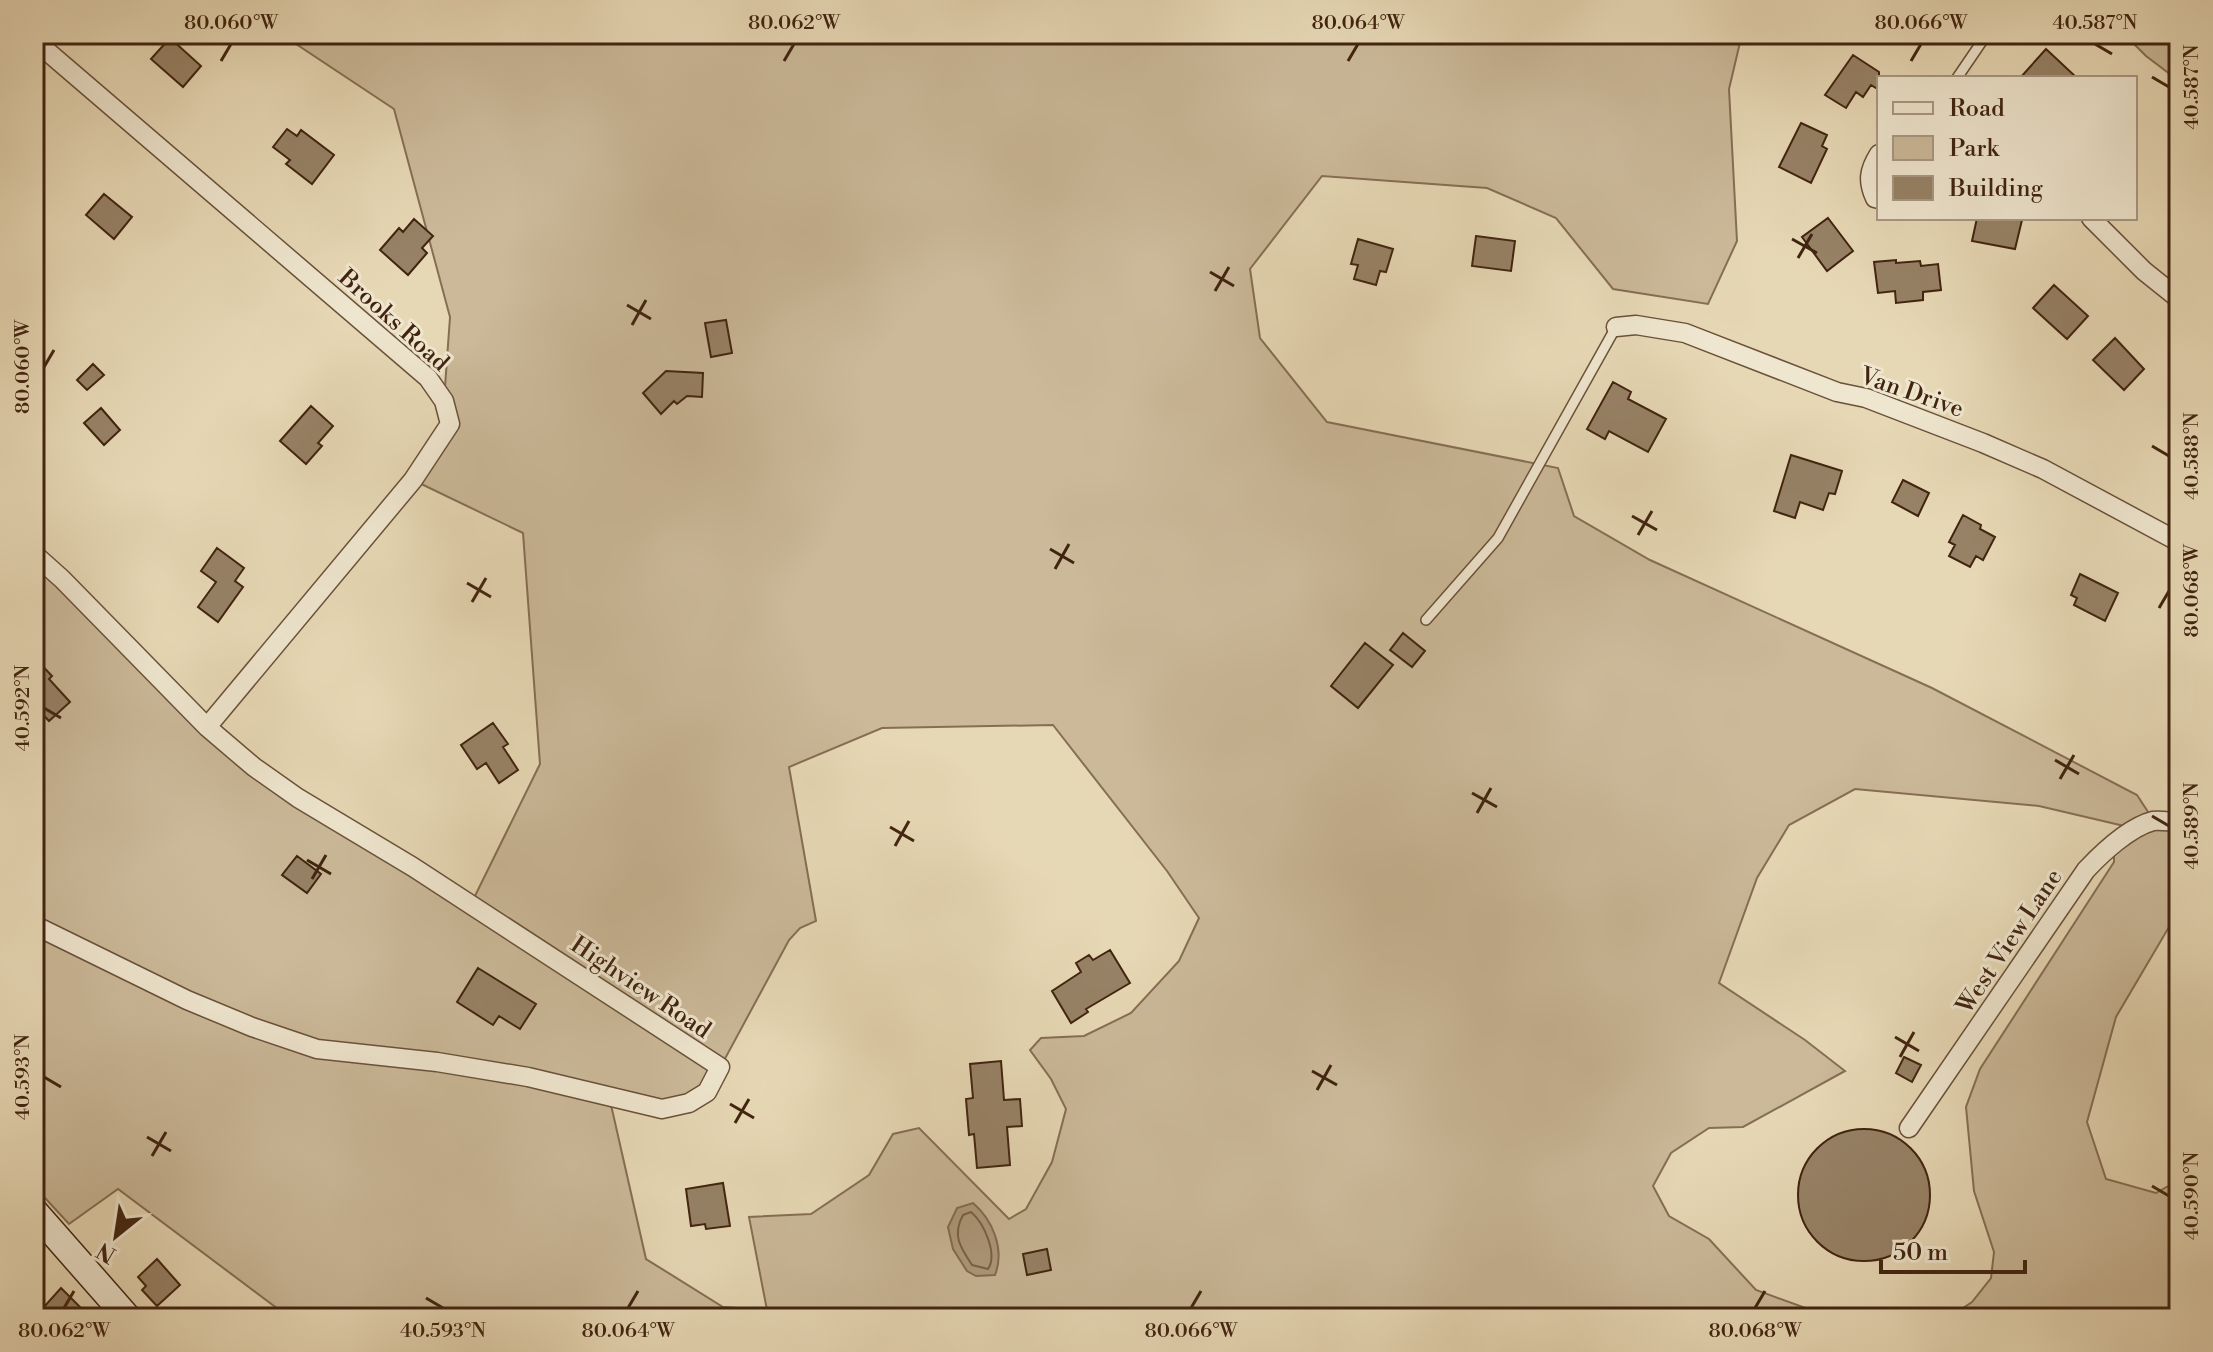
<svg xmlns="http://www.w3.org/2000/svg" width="2213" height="1352" font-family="'Libre Bodoni',serif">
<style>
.green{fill:#cbb999;stroke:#866e54;stroke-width:2;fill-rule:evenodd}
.water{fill:#af9b7d;stroke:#836b51;stroke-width:2}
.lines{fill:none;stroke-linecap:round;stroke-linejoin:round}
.shore{stroke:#786046;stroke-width:2}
.building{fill:#978266;stroke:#412410;stroke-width:2}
.lane-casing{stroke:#6a5139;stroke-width:12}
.street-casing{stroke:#6a5139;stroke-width:21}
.secondary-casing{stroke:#412410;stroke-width:29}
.lane{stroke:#efe6cf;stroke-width:9}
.street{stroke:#efe6cf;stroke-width:18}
.secondary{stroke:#efe6cf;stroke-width:26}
.ticks{fill:none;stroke:#412410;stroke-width:3}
.labels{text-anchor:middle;stroke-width:6;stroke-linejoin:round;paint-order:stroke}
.street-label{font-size:24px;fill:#412410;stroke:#efe6cf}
.neatline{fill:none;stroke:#412410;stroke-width:3}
.ticks-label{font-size:20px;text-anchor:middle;fill:#412410}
</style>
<rect width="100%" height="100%" fill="#e7d8b5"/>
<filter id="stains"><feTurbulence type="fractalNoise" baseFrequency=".0025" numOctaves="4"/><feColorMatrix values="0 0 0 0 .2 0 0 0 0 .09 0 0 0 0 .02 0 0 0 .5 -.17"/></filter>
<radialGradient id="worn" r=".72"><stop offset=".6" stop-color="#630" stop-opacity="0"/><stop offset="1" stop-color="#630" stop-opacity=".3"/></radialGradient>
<path class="green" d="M281,34H1742L1729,89L1737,241L1708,304L1613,289L1556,218L1487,188L1322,176L1250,269L1260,338L1327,422L1558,468L1574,516L1650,560L1932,688L2137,795L2154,821L2179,822V910L2116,1017L2087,1122L2106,1179L2156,1193L2179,1180V1318H1948L1972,1302L1991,1278L1994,1252L1974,1191L1966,1107L1980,1069L2114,862V844L2137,829L2039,806L1855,789L1789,825L1757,878L1719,983L1805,1040L1845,1071L1743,1127L1709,1128L1671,1153L1653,1186L1669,1216L1709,1239L1756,1290L1811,1310L1847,1318H290L118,1189L69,1224L34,1186V554L207,727L471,904L540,764L523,533L413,480L436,448L444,401L450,317L394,109ZM1053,725L1167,871L1199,918L1179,961L1131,1013L1084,1036L1041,1038L1030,1050L1051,1079L1066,1109L1052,1162L1026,1209L1009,1219L919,1128L893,1134L869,1175L811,1214L749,1217L767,1310L723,1307L646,1259L609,1096L689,1103L707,1092L789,940L800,928L816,921L789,767L882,728Z
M2124,34H2179V81L2146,56Z"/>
<path class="water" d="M973,1203C993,1220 1005,1250 995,1275L976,1276L967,1271L953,1249L948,1227L957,1208Z"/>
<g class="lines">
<path class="shore" d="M971,1212C984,1223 998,1254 988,1269L972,1265C960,1247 952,1235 963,1215Z"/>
</g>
<path class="building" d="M170,38L201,66L183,87L151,59Z
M2046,49L2077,78H2020Z
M1853,55L1879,72V90L1871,85L1863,97L1856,92L1846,108L1825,95Z
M1801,123L1827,135L1822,146L1827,149L1811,183L1779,167Z
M287,129L297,136L301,130L334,155L312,184L286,164L290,160L273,147Z
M104,194L132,217L114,239L86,215Z
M1828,218L1853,251L1827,271L1802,237Z
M1977,218L2022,220L2015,249L1972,241Z
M414,219L433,236L422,248L427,253L408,275L380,250L399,228L403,232Z
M1476,236L1515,241L1511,271L1472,266Z
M1358,239L1393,249L1386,272L1380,271L1376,285L1354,279L1358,265L1351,264Z
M1896,260V263L1920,261L1921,266L1938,264L1941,290L1923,292V300L1896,303L1895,291L1878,293L1874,262Z
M2054,285L2088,316L2067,339L2033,308Z
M726,320L732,353L711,357L705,323Z
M2115,338L2144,369L2124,390L2093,360Z
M93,364L104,375L87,390L77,380Z
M666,371L703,373L702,397L687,396L677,404L674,401L661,414L643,393Z
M1613,382L1631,392L1628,399L1666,419L1648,452L1609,431L1605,439L1587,429Z
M311,406L333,426L318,443L322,446L306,464L280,441Z
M101,408L120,430L104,445L84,423Z
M1791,455L1842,471L1835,494L1829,493L1823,510L1800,502L1795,518L1774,511Z
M1903,480L1929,493L1918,516L1892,502Z
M1963,515L1981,525L1980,529L1995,537L1983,560L1976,556L1970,567L1949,556L1955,545L1949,542Z
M217,548L244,568L235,581L243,587L218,622L198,607L216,582L201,571Z
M2080,574L2118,593L2105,621L2074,605L2077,598L2071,595Z
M1403,633L1425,651L1412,667L1390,650Z
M1365,643L1393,665L1358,708L1331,686Z
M34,657L52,676L49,679L70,702L49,721L34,705Z
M493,723L508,744L503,747L518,770L499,783L486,763L477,769L461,745Z
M297,856L321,874L307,893L282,875Z
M1110,950L1130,983L1086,1009L1088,1012L1071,1023L1052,991L1081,972L1076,963L1089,955L1093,960Z
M478,968L536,1004L520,1029L499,1016L493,1025L457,1002Z
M1904,1057L1921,1065L1912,1082L1896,1073Z
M1001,1061L1004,1100L1020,1099L1022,1126L1007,1127L1010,1165L977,1168L974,1134L969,1135L966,1099L973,1098L970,1064Z
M1798 1195a66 66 0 1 1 132 0a66 66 0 1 1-132 0Z
M723,1183L730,1226L706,1229L705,1224L691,1226L686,1189Z
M1047,1249L1051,1270L1027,1275L1023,1254Z
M157,1259L180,1285L157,1306L142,1290L146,1286L138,1277Z
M61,1288L80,1307L69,1318H34Z"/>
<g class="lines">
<g class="lane-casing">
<path id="lane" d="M1957,78L1987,34
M1426,620L1498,538L1616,327"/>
</g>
<g class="street-casing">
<path id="street" d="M34,40L428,378L444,401L450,424L413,480L207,727
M1879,154C1869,170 1867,181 1875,198L1879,199
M2091,218L2144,271L2179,299
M1616,327L1636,325L1685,333L1837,392L1866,398L1983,443L2043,469L2179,542
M34,554L62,579L207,727L254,767L298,798L413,867L720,1067L707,1092L689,1103L662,1109L528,1077L437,1062L317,1049L252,1027L187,1000L34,925
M1909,1128L2086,870C2102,853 2130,827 2153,821C2161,820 2171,822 2179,822"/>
</g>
<g class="secondary-casing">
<path id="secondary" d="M34,1211L128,1318"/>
</g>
<use href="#lane" class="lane"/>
<use href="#street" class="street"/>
<use href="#secondary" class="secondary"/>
</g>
<path class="ticks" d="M2095,44L2112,54M221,61L231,44M784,61L794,44M1348,61L1358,44M1911,61L1921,44M2152,77L2169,87M1792,239L1817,253M1798,258L1812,234M1210,272L1234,286M1215,291L1229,267M627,305L651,319M632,325L646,300M44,367L54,350M2152,446L2169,456M1632,516L1657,530M1638,535L1652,511M1050,549L1074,563M1055,569L1069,544M467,583L491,597M472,602L486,578M2159,608L2169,591M44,708L61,718M2055,760L2079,774M2060,779L2074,755M1472,793L1497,807M1477,813L1491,788M2152,816L2169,826M890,827L914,841M895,846L909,821M307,860L331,874M312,879L326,855M1895,1037L1919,1051M1900,1057L1914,1032M1312,1071L1337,1085M44,1077L61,1087M1317,1090L1331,1065M730,1104L754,1118M735,1123L749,1099M147,1137L171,1151M152,1156L166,1132M2152,1186L2169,1196M426,1298L443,1308M64,1308L74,1291M628,1308L638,1291M1191,1308L1201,1291M1755,1308L1765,1291"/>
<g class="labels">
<g class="street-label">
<text transform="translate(394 320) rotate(42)" y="8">Brooks Road</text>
<text transform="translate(1912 392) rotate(19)" y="8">Van Drive</text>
<text transform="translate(2009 941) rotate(-56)" y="8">West View Lane</text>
<text transform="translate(641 987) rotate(34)" y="8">Highview Road</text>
</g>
</g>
<rect width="2213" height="1352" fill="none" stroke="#e7d8b5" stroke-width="88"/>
<rect x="1877" y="76" width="260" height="144" fill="#efe6cf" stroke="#a99883" stroke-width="2"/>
<rect x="1893" y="102" width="40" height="12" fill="#efe6cf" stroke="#a99883" stroke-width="2"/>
<text x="1949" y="116" font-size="24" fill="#412410">Road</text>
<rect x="1893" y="136" width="40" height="24" fill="#cbb999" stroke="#a99883" stroke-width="2"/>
<text x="1949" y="156" font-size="24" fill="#412410">Park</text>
<rect x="1893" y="176" width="40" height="24" fill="#978266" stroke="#a99883" stroke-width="2"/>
<text x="1949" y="196" font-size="24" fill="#412410">Building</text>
<g transform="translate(116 1236) rotate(210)" stroke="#efe6cf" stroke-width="6" paint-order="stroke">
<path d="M0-6L14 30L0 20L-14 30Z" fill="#412410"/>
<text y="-12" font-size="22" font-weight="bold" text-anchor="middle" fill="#412410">N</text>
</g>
<path d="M1881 1260v12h144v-12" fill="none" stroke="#412410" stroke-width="4"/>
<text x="1893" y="1260" font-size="24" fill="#412410" stroke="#efe6cf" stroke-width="6" paint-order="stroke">50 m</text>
<rect x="44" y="44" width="2125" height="1264" class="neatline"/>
<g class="ticks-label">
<text x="231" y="29">80.060°W</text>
<text x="794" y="29">80.062°W</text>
<text x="1358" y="29">80.064°W</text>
<text x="1921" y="29">80.066°W</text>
<text x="2095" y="29">40.587°N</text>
<text transform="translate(2191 87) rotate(-90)" y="7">40.587°N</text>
<text transform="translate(22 367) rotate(-90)" y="7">80.060°W</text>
<text transform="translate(2191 456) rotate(-90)" y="7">40.588°N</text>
<text transform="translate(2191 591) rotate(-90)" y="7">80.068°W</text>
<text transform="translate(22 708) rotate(-90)" y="7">40.592°N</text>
<text transform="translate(2191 826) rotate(-90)" y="7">40.589°N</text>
<text transform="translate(22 1077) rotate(-90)" y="7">40.593°N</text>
<text transform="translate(2191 1196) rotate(-90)" y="7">40.590°N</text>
<text x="64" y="1337">80.062°W</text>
<text x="443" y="1337">40.593°N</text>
<text x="628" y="1337">80.064°W</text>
<text x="1191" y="1337">80.066°W</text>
<text x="1755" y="1337">80.068°W</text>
</g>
<rect width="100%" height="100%" filter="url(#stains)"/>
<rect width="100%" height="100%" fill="url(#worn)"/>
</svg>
